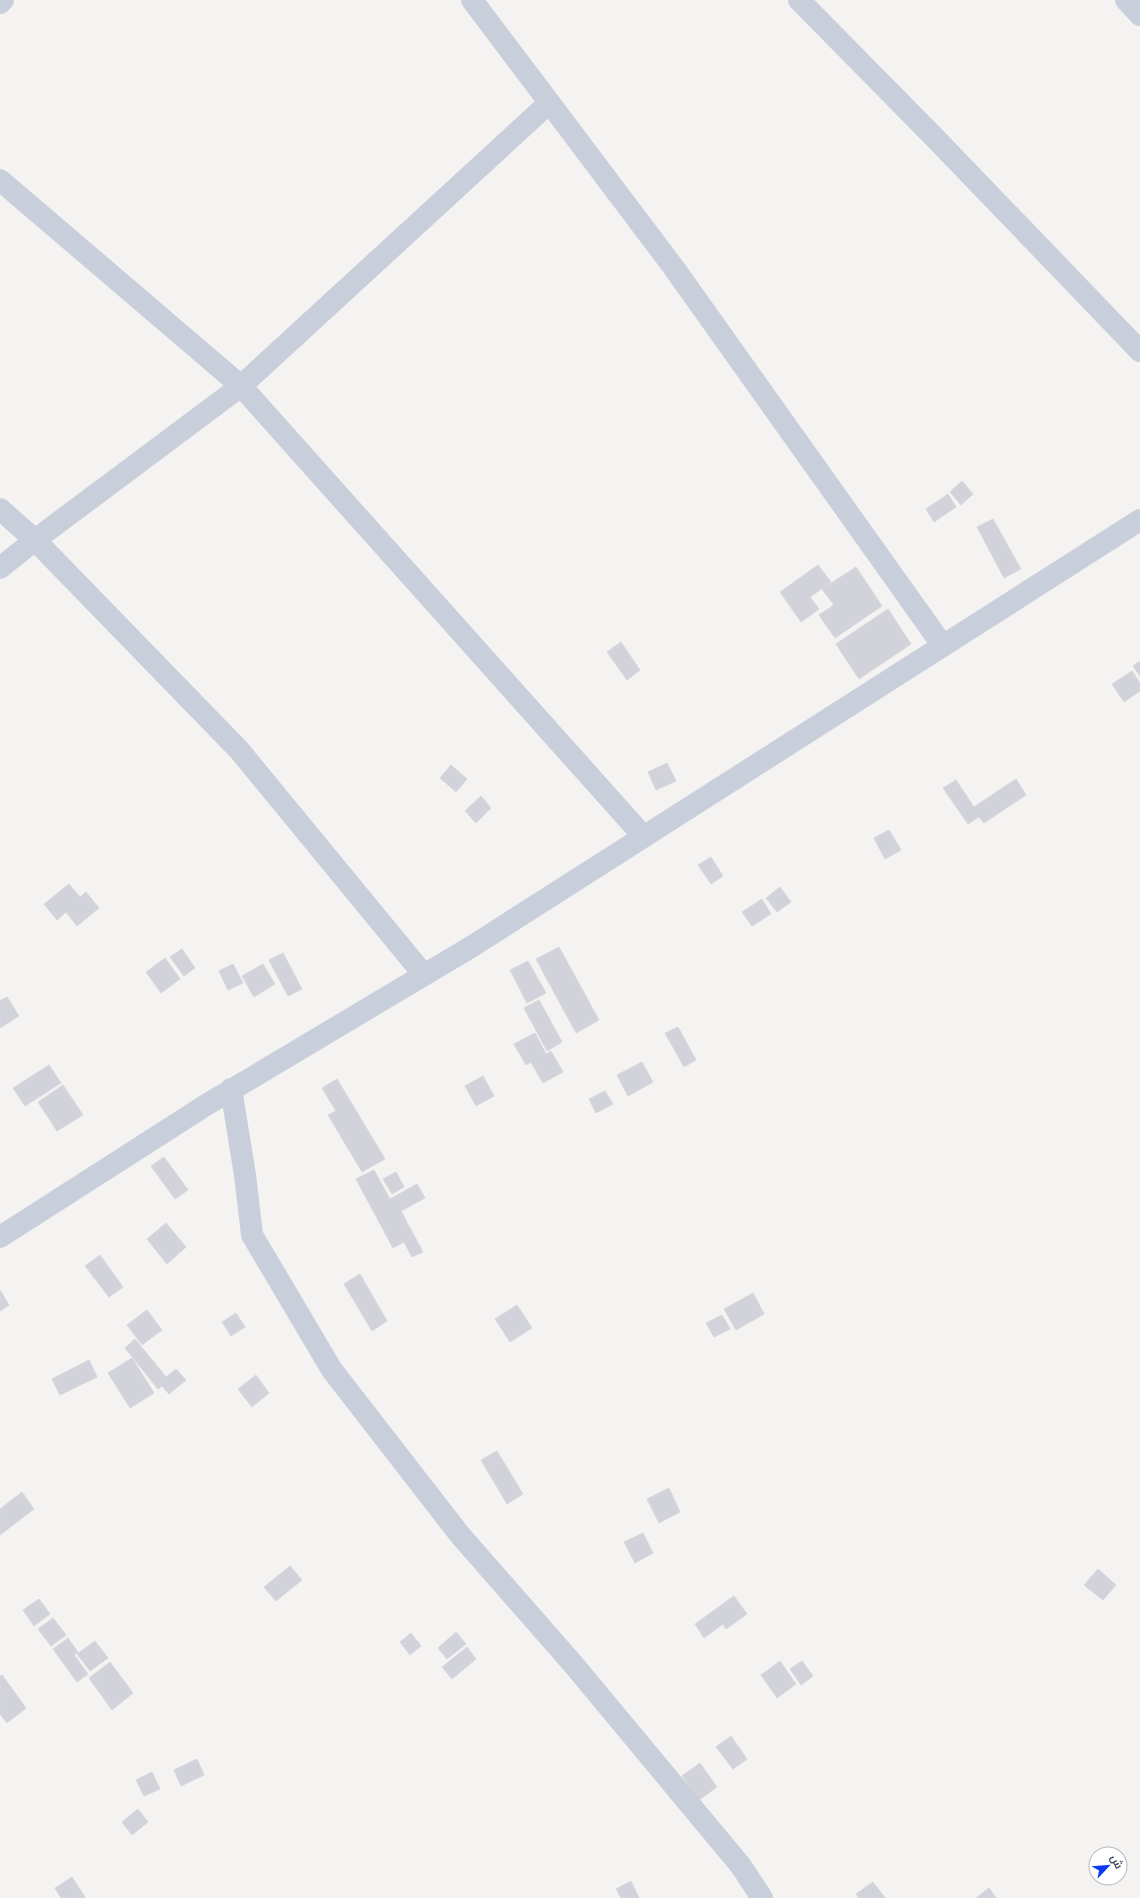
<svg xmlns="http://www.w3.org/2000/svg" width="1140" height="1898" font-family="Roboto,Cairo,sans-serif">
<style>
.building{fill:#d2d3da;stroke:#d6d7de}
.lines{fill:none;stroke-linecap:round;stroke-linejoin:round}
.minor{stroke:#c9cedb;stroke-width:22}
</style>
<rect width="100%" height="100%" fill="#f5f3f2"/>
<path class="building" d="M962,481L973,494L961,505L950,492Z
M948,494L956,507L934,522L926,509Z
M993,519L1021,569L1004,578L977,527Z
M818,565L831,582L810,597L819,609L801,622L780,592Z
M856,567L882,606L835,638L819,615L834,605L822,589Z
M888,609L911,644L859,679L836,644Z
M621,642L640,670L627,680L607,652Z
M1140,661V676L1133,666Z
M1132,671L1140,683V691L1124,702L1112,684Z
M667,763L676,781L656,790L648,772Z
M451,765L467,779L456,792L440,778Z
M1016,779L1026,795L984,823L979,817L968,824L943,788L956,780L974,807Z
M481,796L491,808L476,823L465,811Z
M889,830L901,850L885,859L874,838Z
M711,857L723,876L711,884L698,865Z
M69,884L80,897L86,892L99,908L77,926L66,912L57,920L44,904Z
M780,887L791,902L777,912L766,898Z
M762,899L771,914L752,926L742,912Z
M559,947L599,1020L576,1033L536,959Z
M182,949L195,968L184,976L170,957Z
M283,953L302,989L288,996L269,960Z
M165,958L180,979L161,993L146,972Z
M528,961L546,993L527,1003L510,970Z
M233,964L243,983L228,990L219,971Z
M263,964L275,984L254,997L242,976Z
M7,997L19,1016L0,1028V1001Z
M539,1000L562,1042L547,1051L524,1008Z
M678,1027L696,1060L684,1067L665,1033Z
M535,1033L546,1054L551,1051L563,1072L543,1083L531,1062L526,1065L514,1044Z
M642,1062L653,1082L628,1096L617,1075Z
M49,1065L61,1083L25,1106L13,1088Z
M483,1076L494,1096L476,1106L465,1086Z
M337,1079L385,1159L362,1172L328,1115L336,1111L322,1088Z
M63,1085L83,1115L57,1131L38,1102Z
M605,1091L613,1104L596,1113L589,1099Z
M164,1157L188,1190L175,1199L151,1166Z
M374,1170L390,1199L417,1184L425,1198L401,1211L423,1252L412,1257L404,1242L393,1248L356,1179Z
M396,1172L404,1187L392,1194L383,1179Z
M166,1223L186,1247L167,1264L147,1239Z
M100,1255L123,1287L109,1297L85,1266Z
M360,1274L387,1321L372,1331L344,1284Z
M0,1290L9,1305L0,1311Z
M753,1293L764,1314L736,1330L724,1309Z
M517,1305L532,1328L510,1342L495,1319Z
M147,1310L162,1330L142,1345L127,1325Z
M236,1313L245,1327L231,1336L222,1322Z
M722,1315L730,1329L714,1337L706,1323Z
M135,1339L166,1377L176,1369L186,1380L169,1394L162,1386L158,1389L125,1348Z
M132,1358L154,1393L130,1408L108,1373Z
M89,1360L97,1377L60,1395L52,1379Z
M256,1375L269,1393L252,1407L238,1389Z
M497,1451L523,1494L507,1504L481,1460Z
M669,1488L680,1512L659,1523L647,1499Z
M22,1492L34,1509L0,1535V1509Z
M643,1533L653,1553L635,1563L624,1542Z
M290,1566L302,1580L276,1601L264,1587Z
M1098,1569L1116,1585L1103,1600L1084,1585Z
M734,1596L747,1614L726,1629L723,1624L704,1638L695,1624Z
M39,1599L50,1614L34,1626L23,1610Z
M53,1618L66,1635L51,1646L38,1629Z
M456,1632L466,1644L447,1659L438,1648Z
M411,1633L421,1646L410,1655L400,1642Z
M68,1638L78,1652L74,1655L88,1674L77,1682L53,1649Z
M95,1641L108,1658L90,1671L77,1654Z
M467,1647L476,1659L452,1679L442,1667Z
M780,1661L796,1684L777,1698L761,1675Z
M802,1661L813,1676L801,1685L790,1669Z
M110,1662L133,1693L112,1710L89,1678Z
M2,1675L26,1708L7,1723L0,1714V1676Z
M731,1736L747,1759L733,1769L716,1747Z
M197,1759L204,1775L181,1786L174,1770Z
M700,1763L717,1787L699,1800L682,1776Z
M152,1772L160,1789L144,1796L136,1780Z
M138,1809L148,1822L132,1835L122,1822Z
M72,1877L85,1897L82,1898H61L55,1888Z
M631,1881L639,1898H621L616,1889Z
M873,1882L885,1898H859L856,1894Z
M989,1888L996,1898H976Z"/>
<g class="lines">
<path class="minor" d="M472,0L674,268L943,646
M799,0L934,137L1140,351
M1126,0L1140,15
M0,3L3,0
M0,180L241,386L644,837
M0,509L35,540L239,750L424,975
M0,568L35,540L241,386L549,103
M231,1089L245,1175L252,1235L332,1370L460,1535L573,1664L741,1866L762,1898
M0,1237L206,1105L471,947L1140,520"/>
</g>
<g transform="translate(1108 1866) rotate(64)"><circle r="19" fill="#ffffff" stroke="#b6b9c0"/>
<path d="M0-3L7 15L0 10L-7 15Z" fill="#0d39f4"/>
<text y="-6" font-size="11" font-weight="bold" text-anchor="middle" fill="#484f62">ش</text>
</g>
</svg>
